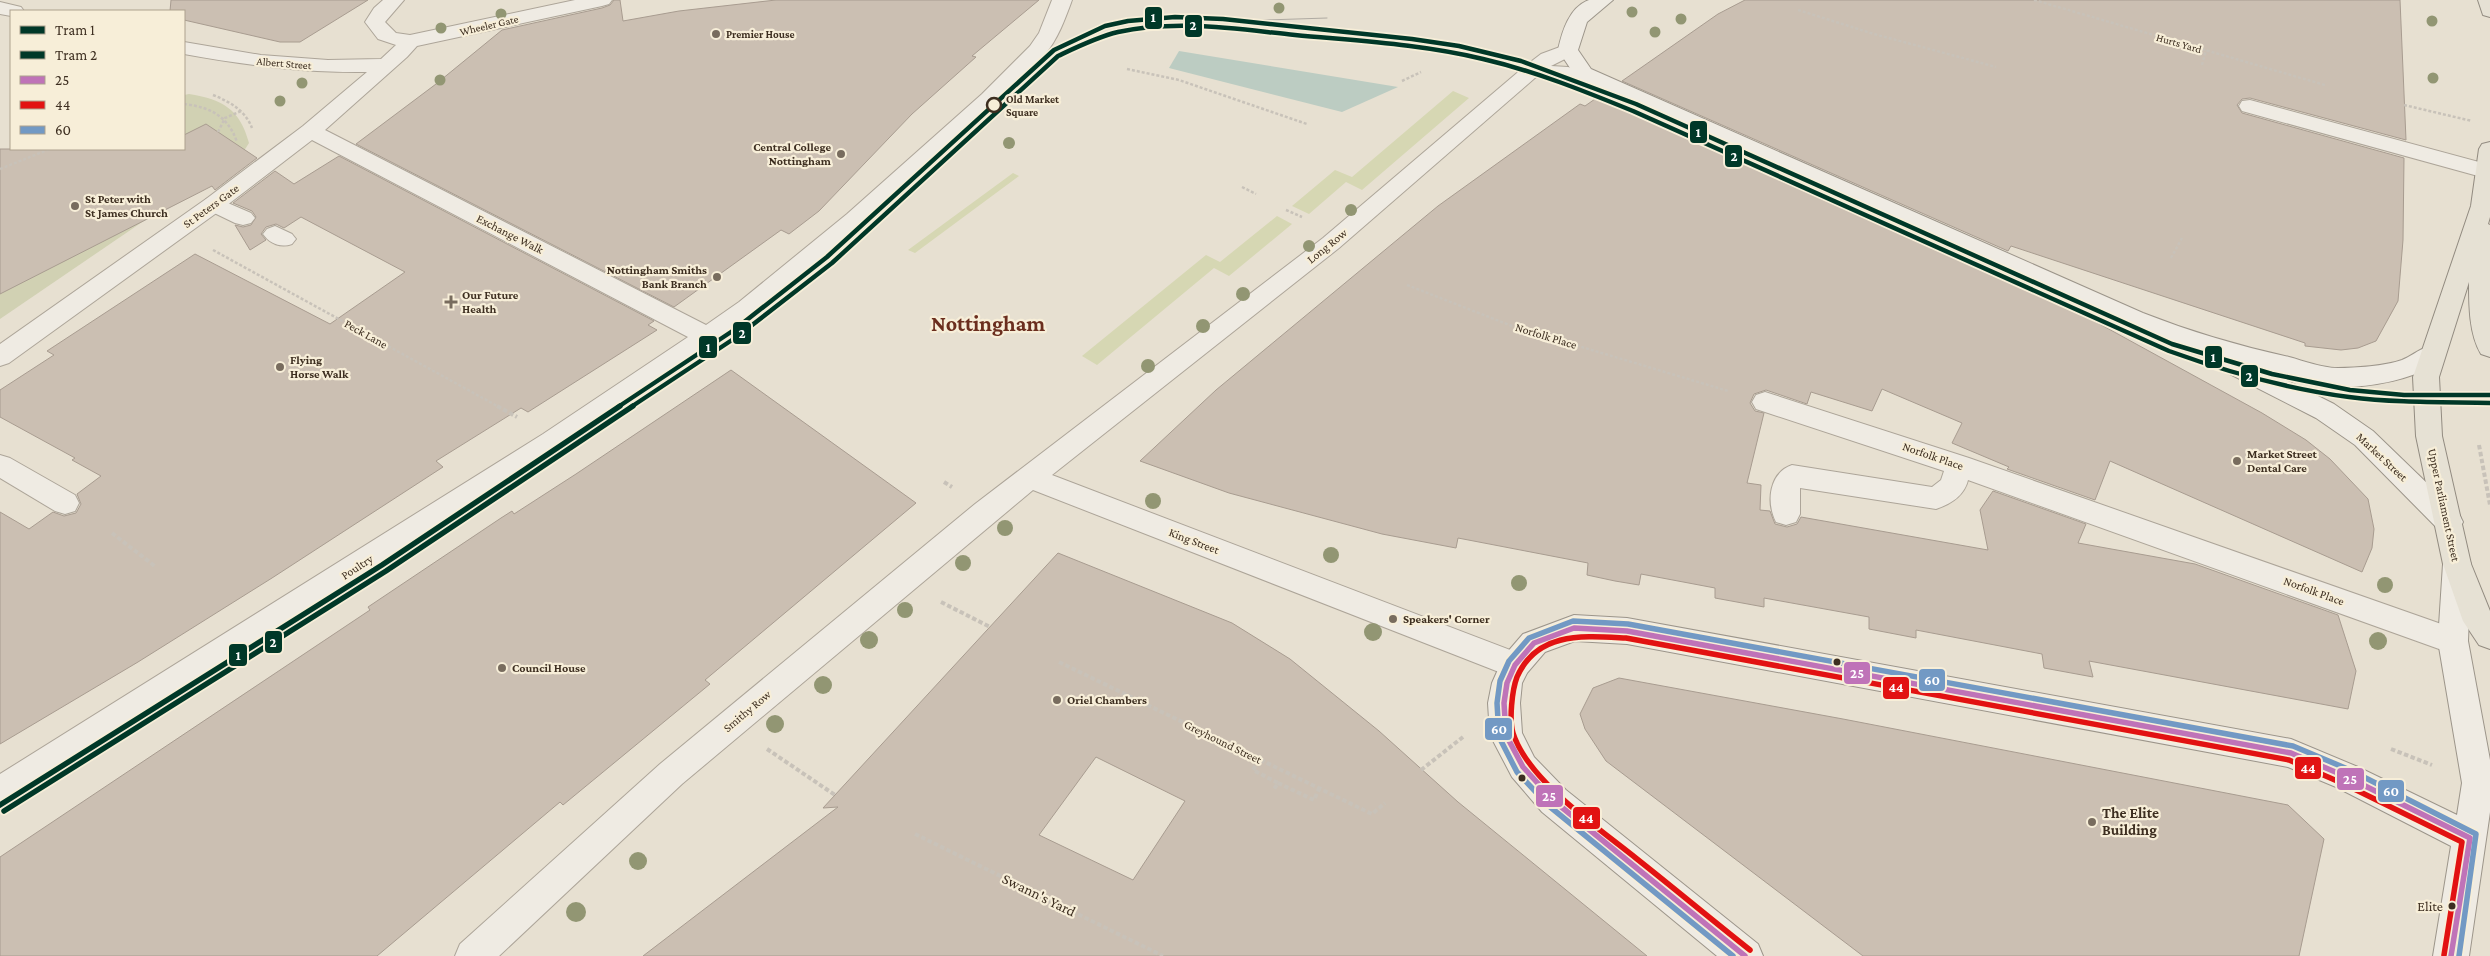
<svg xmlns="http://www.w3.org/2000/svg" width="2490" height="956" font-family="'Crimson Pro',serif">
  <rect width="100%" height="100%" fill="#e7e0d1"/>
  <path fill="#d6d7b3" d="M1453,91l16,7 -107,92 -16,-8 -37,32 -17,-8 43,-36 17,7z
    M1013,173l6,3 -104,77 -7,-3z
    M1277,216l15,8 -63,52 -15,-8 -117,97 -15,-9 124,-101 14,7z"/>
  <path fill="#d1d1b3" d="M189,94c33,5 51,15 60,49l-7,11 -242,165v-166l15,-4h169v-54z"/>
  <path fill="#bcccc2" d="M1179,51l219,36 -56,25 -173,-44z"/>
  <path fill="#cbbfb2" stroke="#a89c90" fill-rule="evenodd" d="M171,0h197l-68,42h-20l-96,-22v-9h-14z
    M614,0h6l3,21 56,-10 97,-11h263l-67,56 4,1 -64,57 -93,97 -30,23 -8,-4 -107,77 -318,-163 80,-60 66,-54 100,-22 8,-3z
    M1745,0h655l6,140 -156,-42 -8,1 -5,6 5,8 162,45 -1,82 -5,61 -22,40 -18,7 -17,2 -36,-4v-3l-294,-97 -3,5 -386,-170 96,-67z
    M1605,92l407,184 250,137 44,27 24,19 38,40 6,30 -2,19 -10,24 -252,-111 -15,39 -88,-31 2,-2 -57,-24 10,-20 -80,-34 -10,22 -61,-19 -4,12 -41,-14 -12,4 -4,9 5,8 9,2 -17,70 14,2 -1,25 10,1 5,13 12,3 10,-3 4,-7 187,33 -8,-40 13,-19 93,33 -8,19 117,21 143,51 18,56 -8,38 -259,-48 4,16 -49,-9 -2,-14 -126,-24v8l-47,-9v-12l-105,-19v9l-49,-9v-10l-74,-14 -2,11 -24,-4 -28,-6 1,-12 -130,-25 -2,10 -74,-14 -153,-41 -89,-32 76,-71 222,-184 142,-102 5,2z
    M206,124l51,34 -42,32 -3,-4 -212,108v-145h184v-14z
    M339,156l315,165 -6,4 9,5 -129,82 -7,-4 -85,53 7,6 -171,111 -134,84 -138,82v-232l29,17 24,-17 11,4 12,-3 5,-9 -4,-10 24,-18 -29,-16 3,-2 -75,-41v-27l54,-35 -7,-4 148,-97 135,70 75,-52 -104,-55 -17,11 -8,-4 -10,3 -5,7 5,6 -16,10 -15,-25 8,2 8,-2 5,-8 -4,-6 -19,-8 42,-32 19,13z
    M731,370l185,133 -211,177 5,4 -147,121 -3,-3 -183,154h-377v-99l370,-247 -2,-3 133,-89 11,-7 2,3 62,-40z
    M1058,553l174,70 58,36 89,72 79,71 189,154h-1004l195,-149 -15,1zM1096,757l89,44 -52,79 -94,-45z
    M1619,678l224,41 445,86 36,34 -25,117h-436l-257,-195 -21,-32 -5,-15 13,-26z"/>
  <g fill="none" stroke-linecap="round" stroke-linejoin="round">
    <g stroke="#ada599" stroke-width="2">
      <path id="lane" d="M2250,100l240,65v12l-12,-1 -236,-65 -3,-5 3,-5z
        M214,197l37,16 4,5 -4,5 -8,2 -8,-2 -29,-14 -3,-5 3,-5z
        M275,226l17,8 4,5 -4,5c-11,4 -22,0 -29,-10l4,-5z
        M1765,392l204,66 495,174 4,9 -4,9 -11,4 -485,-174c-4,16 -17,24 -32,29l-136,-21v26l-4,8 -10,3 -10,-3c-10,-20 -7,-49 16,-57l140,22 9,-7 3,-9 -188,-62 -4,-7 4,-7z"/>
    </g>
    <g stroke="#ada599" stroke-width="2">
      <path id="street" d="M383,0h21l-19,22 11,11 14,2 165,-35h37l-3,4 -7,2 -185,40 -10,11 -82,73 381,195 33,-23 108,-88 135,-120 48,-48 9,-13 13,-33h20c-7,19 -14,39 -27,54 -31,38 -74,72 -110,105 -69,63 -138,127 -215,180l-2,4 -6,2c-230,158 -466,307 -700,458l-12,4v-33l543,-340 145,-97 -376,-197 -90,69 -213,154 -9,3v-22l206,-145 97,-73 64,-54c-63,1 -122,-7 -183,-18v-12l77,13 67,5 53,-1 15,-14 -18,-6 -13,-17 9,-14z
        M0,2l21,5 3,4h-13v5l-11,-2z
        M1568,44l7,2 3,4 -3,4 -24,12 17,1 36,9 3,4 -3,4 -7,2 -29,-7 -32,-2 -197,171 -287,227 474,181 4,9 -4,9 -11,4 -11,-4 -471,-184 -351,294 -183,172h-44l5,-12 200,-180 315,-260 348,-266 201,-171 17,-13z
        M0,455l10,3 65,37 4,8 -4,8 -10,3 -10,-3 -55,-33z"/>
    </g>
    <g stroke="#9c958a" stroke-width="2">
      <path id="secondary" d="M1613,0l-26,22 -9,28 13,19 552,244c48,19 96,33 146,44 15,4 33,11 49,11 17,0 47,-2 64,-8 15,-6 21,-17 38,-12l4,6c-15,25 -84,36 -111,32 -22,-4 -45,-11 -67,-16l68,34 39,27 86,83 4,8 -4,8 -10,3 -10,-3 -84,-85 -39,-27 -90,-46 -4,-6 3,-5 -61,-20 -39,-16 -549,-248 -18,-27c4,-18 11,-43 31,-50 6,0 17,0 24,0z
        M2457,552l10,4 4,8 -3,77 22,119v52l-21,144h-36l18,-110 -115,-59 -48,-20 -661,-123 -52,-3 -30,11 -18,21 -5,10 -2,20 2,30 12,24 32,33 192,154 5,12h-46l-175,-144 -30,-35 -22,-42 -2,-32 4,-20 12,-27 19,-22 51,-19 53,3 664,121 67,28 99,48 5,-32 -24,-142 5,-77 4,-8z"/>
    </g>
    <g stroke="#928b80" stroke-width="2">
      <path id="primary" d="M2478,0h12v17l-7,-2z
        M2490,142v75l-2,7 2,1v132l-9,-3c-12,-20 -12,-49 -12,-72l-30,95 3,59 29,128 19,47v38l-11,-4 -16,-24 -20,-57 -27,-128 -3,-59 58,-171 8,-57 3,-5z"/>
    </g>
    <path stroke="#c8c2b9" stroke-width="2.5" stroke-dasharray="3 2" stroke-linecap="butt" d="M2034,0l291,85
      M1798,10l76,24 122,33
      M2202,65l4,-15
      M1127,69l52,11 128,44
      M1402,81l19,-9
      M213,95c17,7 32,15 39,33
      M184,104c26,3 44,12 53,38
      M2404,105l68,16
      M218,132l7,-14 16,-7
      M0,169l50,-20
      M1242,187l14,7
      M1286,210l16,7
      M213,250l286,157
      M2171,258l11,-20
      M1407,285l105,41 216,65"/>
    <path stroke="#c8c2b9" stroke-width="4" stroke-dasharray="4.5 2.5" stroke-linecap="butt" d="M497,406l20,11
      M2479,445l11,60
      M944,482l8,5
      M112,533l44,34
      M941,602l49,25
      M1059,662l313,152 13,-11
      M767,749l68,46
      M2391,749l41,16
      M1259,760l-6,10 25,13 -4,6
      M1421,770l42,-33
      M1278,783l36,17 5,-11
      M915,834l248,122"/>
    <use href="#lane" fill="#efebe3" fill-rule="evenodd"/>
    <use href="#street" fill="#efebe3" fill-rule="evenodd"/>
    <use href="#secondary" fill="#efebe3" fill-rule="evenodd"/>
    <use href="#primary" fill="#e6e1d4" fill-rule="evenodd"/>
    <path stroke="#afaaa2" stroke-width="1" d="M1235,21l92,-3"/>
    <g stroke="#f7eed8" stroke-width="9">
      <path id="bus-1" d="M1745,956l-191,-155 -31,-34 -17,-32 -2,-32 3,-20 8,-18 19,-22 40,-15 53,3 664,122 56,24 123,61 -19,118"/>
    </g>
    <g stroke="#f7eed8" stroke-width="9">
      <path id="bus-2" d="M1750,950c-38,-30 -75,-61 -113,-91 -37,-30 -109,-78 -124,-126 -4,-13 -1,-43 4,-56 20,-46 67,-41 109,-39l663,122 55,24 118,58 -18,113"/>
    </g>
    <g stroke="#f7eed8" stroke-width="9">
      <path id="bus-3" d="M1733,956l-184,-150 -32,-34 -18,-35 -2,-34 3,-22 9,-20 20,-23 44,-17 55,3 665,122 57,24 126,64 -17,122"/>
    </g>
    <use href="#bus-1" stroke="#bf73b8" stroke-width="5.5"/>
    <use href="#bus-2" stroke="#e21212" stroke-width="5.5"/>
    <use href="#bus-3" stroke="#7299c4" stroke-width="5.5"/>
    <g stroke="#f7eed8" stroke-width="8">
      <path id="tram-1-far1" d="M618,407l116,-77 93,-73 227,-207 51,-24 23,-5 47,-4 48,2 189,20 47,7 62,15 115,43 536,240 100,30 78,16 54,5h86"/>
    </g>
    <g stroke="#f7eed8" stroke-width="9">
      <path id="tram-1" d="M0,805l382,-240 238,-159"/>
    </g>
    <g stroke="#f7eed8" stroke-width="8">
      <path id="tram-2-far1" d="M631,407l107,-71 94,-73 226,-207c19,-9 39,-19 60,-24 59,-13 118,-3 177,3 63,6 126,9 188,24 52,12 101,32 150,52l536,240c58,21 119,38 180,46 47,6 94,5 141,6"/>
    </g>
    <g stroke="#f7eed8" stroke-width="9">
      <path id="tram-2" d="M4,811l382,-240 247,-165"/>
    </g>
    <use href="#tram-1-far1" stroke="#003828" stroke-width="4.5"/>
    <use href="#tram-1" stroke="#003828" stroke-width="5.5"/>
    <use href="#tram-2-far1" stroke="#003828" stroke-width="4.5"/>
    <use href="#tram-2" stroke="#003828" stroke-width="5.5"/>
  </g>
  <g fill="#929673">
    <circle cx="1279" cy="8" r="5.5"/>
    <circle cx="1632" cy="12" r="5.5"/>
    <circle cx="501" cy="14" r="5.5"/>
    <circle cx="1681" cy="19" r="5.5"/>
    <circle cx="2432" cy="21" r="5.5"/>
    <circle cx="441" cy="28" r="5.5"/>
    <circle cx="1655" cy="32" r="5.5"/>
    <circle cx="2433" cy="78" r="5.5"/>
    <circle cx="440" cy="80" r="5.5"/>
    <circle cx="302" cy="83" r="5.5"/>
    <circle cx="280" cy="101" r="5.5"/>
    <circle cx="1009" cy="143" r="6"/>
    <circle cx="1351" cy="210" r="6"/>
    <circle cx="1309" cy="246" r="6"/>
    <circle cx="1243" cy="294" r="7"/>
    <circle cx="1203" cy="326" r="7"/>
    <circle cx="1148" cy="366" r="7"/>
    <circle cx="1153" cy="501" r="8"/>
    <circle cx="1005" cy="528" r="8"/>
    <circle cx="1331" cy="555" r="8"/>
    <circle cx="963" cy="563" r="8"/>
    <circle cx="1519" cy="583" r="8"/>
    <circle cx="2385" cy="585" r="8"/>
    <circle cx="905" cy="610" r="8"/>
    <circle cx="1373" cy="632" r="9"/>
    <circle cx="869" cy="640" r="9"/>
    <circle cx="2378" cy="641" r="9"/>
    <circle cx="823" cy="685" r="9"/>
    <circle cx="775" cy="724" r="9"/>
    <circle cx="638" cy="861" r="9"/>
    <circle cx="576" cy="912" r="10"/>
  </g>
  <g fill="#786c5e" stroke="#f7eed8" stroke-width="2">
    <circle cx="716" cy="34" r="5"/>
    <circle cx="841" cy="154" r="5"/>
    <circle cx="75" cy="206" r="5"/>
    <circle cx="717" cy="277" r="5"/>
    <path d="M448.5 294.5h5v5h5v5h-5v5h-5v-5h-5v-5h5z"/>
    <circle cx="280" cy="367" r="5"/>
    <circle cx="2237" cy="461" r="5"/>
    <circle cx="1393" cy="619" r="5"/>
    <circle cx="502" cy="668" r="5"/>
    <circle cx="1057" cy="700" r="5"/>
    <circle cx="2092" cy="822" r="5"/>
  </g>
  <circle fill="#f7eed8" stroke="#3d2e20" stroke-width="2.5" cx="994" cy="105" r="7"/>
  <g fill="#3d2e20" stroke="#f7eed8" stroke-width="2">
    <circle cx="1837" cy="662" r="4.5"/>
    <circle cx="1522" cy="778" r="4.5"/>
    <circle cx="2452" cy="906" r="4.5"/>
  </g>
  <g text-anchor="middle" stroke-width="4.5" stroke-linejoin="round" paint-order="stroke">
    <g font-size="11" fill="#3d2e20" stroke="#f7eed8">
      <text transform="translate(489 25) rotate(-13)" y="4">Wheeler Gate</text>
      <text transform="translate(2179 43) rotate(16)" y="4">Hurts Yard</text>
      <text transform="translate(284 63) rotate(5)" y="4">Albert Street</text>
    </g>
    <g font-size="11" font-weight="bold" fill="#3d2e20" stroke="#f7eed8" text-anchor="start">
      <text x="726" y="38">Premier House</text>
    </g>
    <g font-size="11" font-weight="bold" fill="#3d2e20" stroke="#f7eed8" text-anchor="start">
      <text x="1006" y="103">Old Market<tspan x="1006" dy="13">Square</tspan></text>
    </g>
    <g font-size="12" font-weight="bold" fill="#3d2e20" stroke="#f7eed8" text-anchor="start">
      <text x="831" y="151" text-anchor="end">Central College<tspan x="831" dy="14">Nottingham</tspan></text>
      <text x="85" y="203">St Peter with<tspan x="85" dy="14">St James Church</tspan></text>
      <text x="707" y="274" text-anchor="end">Nottingham Smiths<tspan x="707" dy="14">Bank Branch</tspan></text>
      <text x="462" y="299">Our Future<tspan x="462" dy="14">Health</tspan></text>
      <text x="290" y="364">Flying<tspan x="290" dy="14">Horse Walk</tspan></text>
      <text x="2247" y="458">Market Street<tspan x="2247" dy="14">Dental Care</tspan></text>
      <text x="1403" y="623">Speakers' Corner</text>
      <text x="512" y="672">Council House</text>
      <text x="1067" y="704">Oriel Chambers</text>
    </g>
    <g font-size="12" fill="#3d2e20" stroke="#f7eed8">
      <text transform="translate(211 206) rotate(-36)" y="4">St Peters Gate</text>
      <text transform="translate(510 234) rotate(27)" y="4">Exchange Walk</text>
      <text transform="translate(1327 246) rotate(-39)" y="4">Long Row</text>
      <text transform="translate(366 334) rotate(29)" y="4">Peck Lane</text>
      <text transform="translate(1546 336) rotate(17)" y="4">Norfolk Place</text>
      <text transform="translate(1933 456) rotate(19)" y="4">Norfolk Place</text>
      <text transform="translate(2382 457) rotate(43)" y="4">Market Street</text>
      <text transform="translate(2444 505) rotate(78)" y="4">Upper Parliament Street</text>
      <text transform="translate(1194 541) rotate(21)" y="4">King Street</text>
      <text transform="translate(357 567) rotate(-33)" y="4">Poultry</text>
      <text transform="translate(2314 591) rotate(20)" y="4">Norfolk Place</text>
      <text transform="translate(747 711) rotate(-40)" y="4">Smithy Row</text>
      <text transform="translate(1223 742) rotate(26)" y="4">Greyhound Street</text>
    </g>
    <g font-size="14" fill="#3d2e20" stroke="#f7eed8" text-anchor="end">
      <text x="2443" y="911">Elite</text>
    </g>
    <g font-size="15" font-weight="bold" fill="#3d2e20" stroke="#f7eed8" text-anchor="start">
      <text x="2102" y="818">The Elite<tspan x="2102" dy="17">Building</tspan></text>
    </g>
    <g font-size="15" fill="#3d2e20" stroke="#f7eed8">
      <text transform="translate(1039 895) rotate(26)" y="5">Swann's Yard</text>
    </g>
    <g font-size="22" font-weight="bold" fill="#6b2e1e" stroke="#f7eed8">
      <text x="988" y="331">Nottingham</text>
    </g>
  </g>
  <g stroke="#f7eed8" stroke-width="2">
    <rect x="1144" y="6" width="19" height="24" rx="5" fill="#003828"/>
    <rect x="1184" y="14" width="19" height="24" rx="5" fill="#003828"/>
    <rect x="1689" y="120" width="19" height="24" rx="5" fill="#003828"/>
    <rect x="1724" y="144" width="19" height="24" rx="5" fill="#003828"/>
    <rect x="732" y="321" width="20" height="24" rx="5" fill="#003828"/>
    <rect x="698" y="335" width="20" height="24" rx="5" fill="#003828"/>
    <rect x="2204" y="345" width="19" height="24" rx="5" fill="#003828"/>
    <rect x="2240" y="364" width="19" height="24" rx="5" fill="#003828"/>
    <rect x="264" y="630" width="19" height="24" rx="5" fill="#003828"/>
    <rect x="228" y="643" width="20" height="24" rx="5" fill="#003828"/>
    <rect x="1843" y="661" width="28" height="24" rx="5" fill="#bf73b8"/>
    <rect x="1918" y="668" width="28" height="24" rx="5" fill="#7299c4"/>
    <rect x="1882" y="676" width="28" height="24" rx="5" fill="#e21212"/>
    <rect x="1484" y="717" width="29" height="24" rx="5" fill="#7299c4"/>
    <rect x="2294" y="756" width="28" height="24" rx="5" fill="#e21212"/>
    <rect x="2336" y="767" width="29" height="24" rx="5" fill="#bf73b8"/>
    <rect x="2377" y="779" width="28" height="24" rx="5" fill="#7299c4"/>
    <rect x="1535" y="784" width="29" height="24" rx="5" fill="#bf73b8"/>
    <rect x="1572" y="806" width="29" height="24" rx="5" fill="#e21212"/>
  </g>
  <g font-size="14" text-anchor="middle" font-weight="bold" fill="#fff">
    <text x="1153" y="22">1</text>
    <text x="1193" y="30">2</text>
    <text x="1698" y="137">1</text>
    <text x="1734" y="161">2</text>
    <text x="742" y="338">2</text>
    <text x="708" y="352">1</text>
    <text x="2213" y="362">1</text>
    <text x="2249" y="381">2</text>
    <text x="273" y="647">2</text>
    <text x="238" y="660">1</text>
    <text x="1857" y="678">25</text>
    <text x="1932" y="685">60</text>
    <text x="1896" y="692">44</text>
    <text x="1499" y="734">60</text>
    <text x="2308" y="773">44</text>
    <text x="2350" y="784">25</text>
    <text x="2391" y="796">60</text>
    <text x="1549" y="801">25</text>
    <text x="1586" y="823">44</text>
  </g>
  <rect x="10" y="10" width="175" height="140" fill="#f7eed8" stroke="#ada18e"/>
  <rect x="20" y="26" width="25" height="8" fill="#003828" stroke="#ada18e"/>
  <text x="55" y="35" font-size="15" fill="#3d2e20">Tram 1</text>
  <rect x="20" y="51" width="25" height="8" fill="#003828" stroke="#ada18e"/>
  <text x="55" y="60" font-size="15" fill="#3d2e20">Tram 2</text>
  <rect x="20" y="76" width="25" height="8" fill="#bf73b8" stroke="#ada18e"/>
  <text x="55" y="85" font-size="15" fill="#3d2e20">25</text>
  <rect x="20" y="101" width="25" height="8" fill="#e21212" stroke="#ada18e"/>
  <text x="55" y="110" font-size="15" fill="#3d2e20">44</text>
  <rect x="20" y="126" width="25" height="8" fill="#7299c4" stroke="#ada18e"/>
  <text x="55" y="135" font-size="15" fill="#3d2e20">60</text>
</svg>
